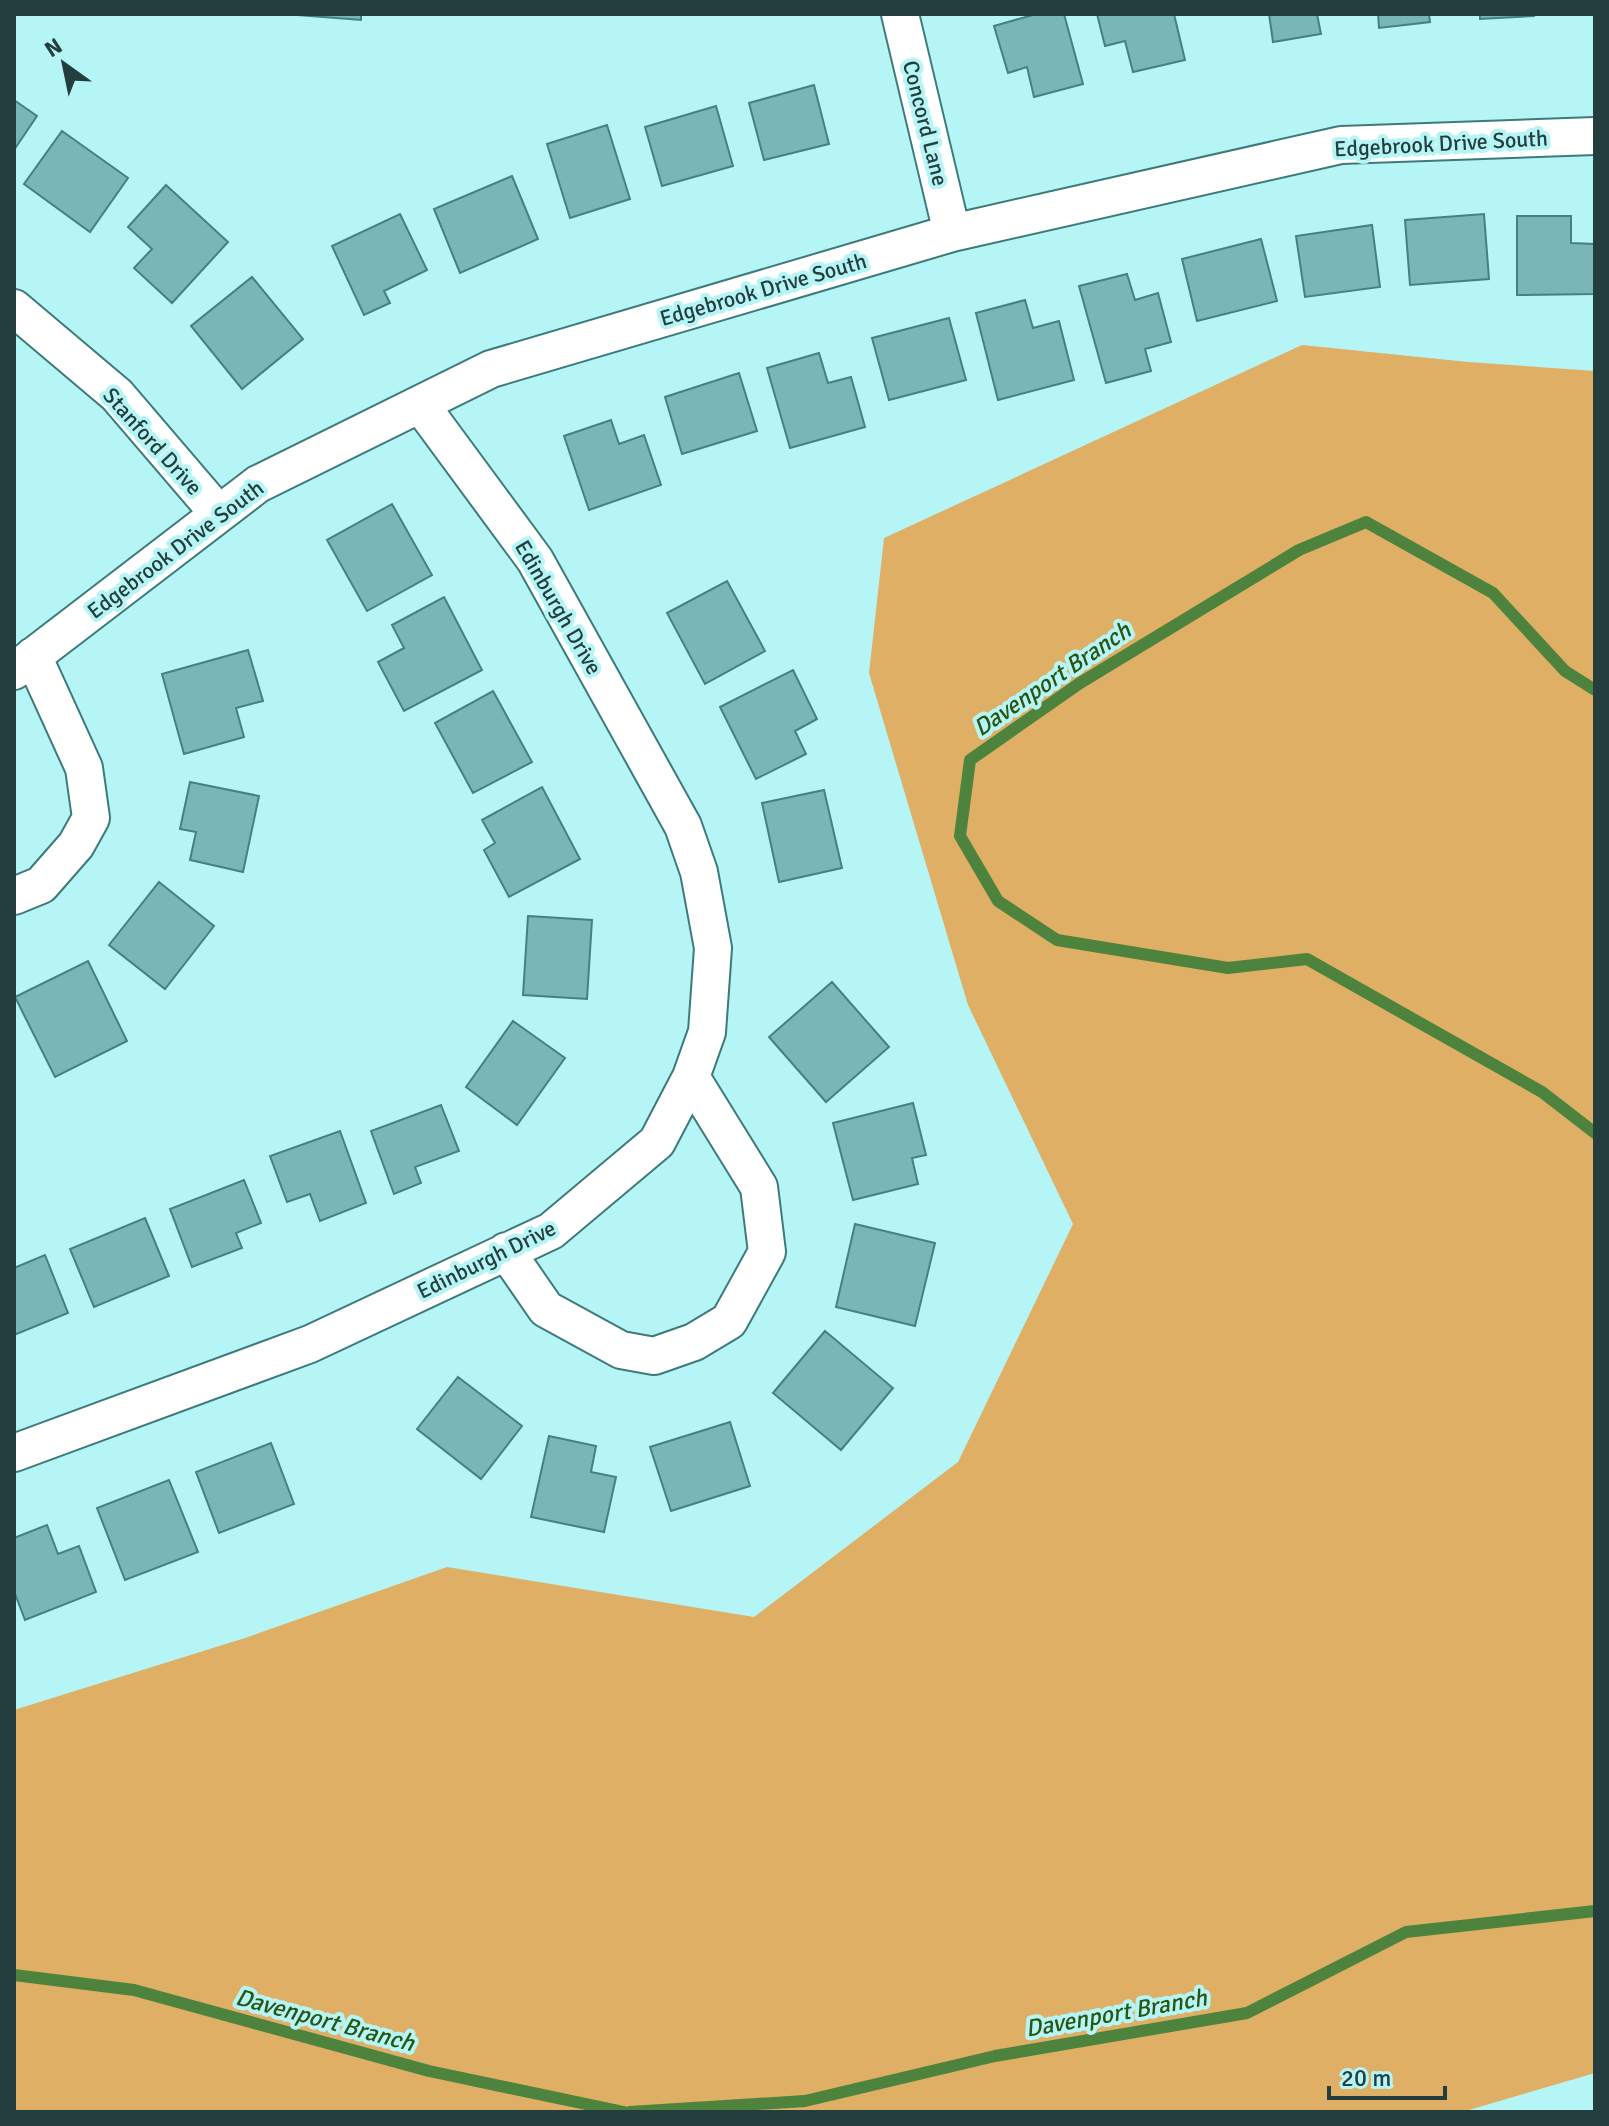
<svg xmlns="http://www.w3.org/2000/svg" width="1609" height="2126" font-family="Signika,sans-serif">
  <rect width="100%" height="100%" fill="#b6f5f6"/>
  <path fill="#dfaf66" d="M1302,345l166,17 127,9v1702l-133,39h-1448v-402l231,-72 202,-71 307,50 204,-155 115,-238 -105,-219 -99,-332 15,-135z"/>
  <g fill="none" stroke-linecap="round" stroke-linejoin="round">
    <path stroke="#4e833e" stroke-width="12" d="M1595,690l-30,-19 -72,-78 -127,-71 -67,28 -219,133 -110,77 -10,76 38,65 59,39 171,28 79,-9 235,133 53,41
      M14,1975l120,15 295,81 195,41
      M630,2112l175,-11 190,-45 252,-43 159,-81 189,-21"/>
  </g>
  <path fill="#79b6b7" stroke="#458182" stroke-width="2" d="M284,14h77v6z
    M1036,14h28l19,70 -49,13 -7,-30 -19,6 -14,-47z
    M1097,14h77l11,46 -52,12 -8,-31 -20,5z
    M1269,14h48l4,20 -48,8z
    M1378,14h51l1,8 -51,6z
    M1480,14h54v2l-54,3z
    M814,85l15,59 -65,16 -15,-57z
    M14,100l23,16 -23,34z
    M716,106l17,60 -71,20 -17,-59z
    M607,125l23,74 -60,19 -23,-74z
    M62,131l66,47 -38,54 -66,-48z
    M512,176l26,63 -78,34 -26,-64z
    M166,185l62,57 -56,61 -38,-35 18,-19 -24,-22z
    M400,214l27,56 -43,21 6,12 -26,12 -32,-69z
    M1484,214l5,65 -79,6 -5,-65z
    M1517,216h54v27l24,1v50l-78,1z
    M1372,225l8,62 -75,10 -9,-61z
    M1261,239l16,62 -80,20 -15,-62z
    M1127,274l8,26 23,-7 13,49 -26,7 6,22 -45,12 -27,-97z
    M252,277l51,62 -61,50 -51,-63z
    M1025,300l8,28 26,-7 15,59 -76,20 -22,-87z
    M949,318l17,62 -77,20 -17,-62z
    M819,353l9,30 23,-6 14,50 -75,21 -23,-80z
    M739,373l18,58 -75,23 -17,-57z
    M611,420l8,24 25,-9 17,50 -72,25 -25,-74z
    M392,504l40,71 -65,36 -40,-71z
    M727,581l38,70 -60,33 -38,-71z
    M444,597l38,73 -78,41 -26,-49 26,-14 -12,-23z
    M248,650l15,51 -27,7 8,29 -60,17 -22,-80z
    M793,670l24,49 -22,12 11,23 -50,25 -36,-72z
    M493,691l39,71 -59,31 -38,-70z
    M190,782l69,14 -16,76 -53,-12 6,-28 -16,-3z
    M542,787l38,72 -71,38 -25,-47 11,-7 -13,-23z
    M824,790l18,78 -63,14 -17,-79z
    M159,882l55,44 -49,63 -56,-44z
    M528,916l64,4 -5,79 -64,-4z
    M88,961l39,80 -72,36 -40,-80z
    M832,982l57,65 -63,55 -57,-65z
    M513,1021l52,37 -48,67 -51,-38z
    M913,1103l13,52 -14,3 6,26 -65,16 -20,-77z
    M441,1105l18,46 -44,16 6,16 -27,11 -23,-63z
    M340,1131l26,72 -46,18 -10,-27 -23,8 -17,-46z
    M244,1180l17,43 -25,10 6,15 -50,19 -22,-58z
    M145,1218l24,58 -75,31 -24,-58z
    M855,1224l80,19 -20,83 -79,-19z
    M45,1255l23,58 -54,22v-67z
    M825,1331l68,57 -52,62 -68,-57z
    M458,1377l64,49 -41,53 -64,-50z
    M730,1422l20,64 -79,25 -21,-64z
    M549,1436l47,10 -5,26 25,5 -12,55 -73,-15z
    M271,1443l23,61 -75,29 -23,-61z
    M169,1480l29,72 -73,28 -28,-72z
    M47,1525l11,29 21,-8 17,46 -71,28 -11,-29v-53z"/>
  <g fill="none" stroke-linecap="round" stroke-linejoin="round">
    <g stroke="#3d7a7b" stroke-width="40">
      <path id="minor" d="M900,14l52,219
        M14,308l103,87 101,118
        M14,671l244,-187 233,-115 461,-136 389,-88 254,-9
        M14,896l27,-11 35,-40 15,-27 -7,-50 -51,-112
        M506,1251l40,58 75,41 33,6 40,-14 35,-21 38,-69 -8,-65 -68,-110
        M14,1453l296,-109 241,-113 106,-89 34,-65 16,-45 6,-84 -14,-76 -16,-46 -148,-266 -115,-156"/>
    </g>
    <use href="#minor" stroke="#fff" stroke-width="36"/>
  </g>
  <g text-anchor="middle" stroke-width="8" stroke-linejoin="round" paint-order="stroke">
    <g font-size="22" fill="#243e3e" stroke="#b6f5f6">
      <text transform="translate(926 123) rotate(76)" y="8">Concord Lane</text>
      <text transform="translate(1441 143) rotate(-3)" y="8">Edgebrook Drive South</text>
      <text transform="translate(763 289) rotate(-16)" y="8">Edgebrook Drive South</text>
      <text transform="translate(153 441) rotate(48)" y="8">Stanford Drive</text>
      <text transform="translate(175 549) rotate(-37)" y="8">Edgebrook Drive South</text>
      <text transform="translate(559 607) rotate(60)" y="8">Edinburgh Drive</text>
      <text transform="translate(486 1259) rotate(-26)" y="8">Edinburgh Drive</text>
    </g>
    <g font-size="24" font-style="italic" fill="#2a5411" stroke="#b6f5f6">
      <text transform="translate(1052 679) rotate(-34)" y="8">Davenport Branch</text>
      <text transform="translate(1116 2013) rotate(-10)" y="8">Davenport Branch</text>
      <text transform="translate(325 2020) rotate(15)" y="8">Davenport Branch</text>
    </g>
  </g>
  <rect width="1609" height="2126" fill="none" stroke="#243e3e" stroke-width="32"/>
  <g transform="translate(64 64) rotate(327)" stroke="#b6f5f6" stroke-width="6" paint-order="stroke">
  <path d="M0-6L14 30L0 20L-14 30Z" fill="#243e3e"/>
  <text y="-12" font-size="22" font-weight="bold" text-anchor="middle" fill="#243e3e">N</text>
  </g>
  <path d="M1329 2086v12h116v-12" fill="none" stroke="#243e3e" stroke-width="4"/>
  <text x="1341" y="2086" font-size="24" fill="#243e3e" stroke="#b6f5f6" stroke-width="6" paint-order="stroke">20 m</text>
</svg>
